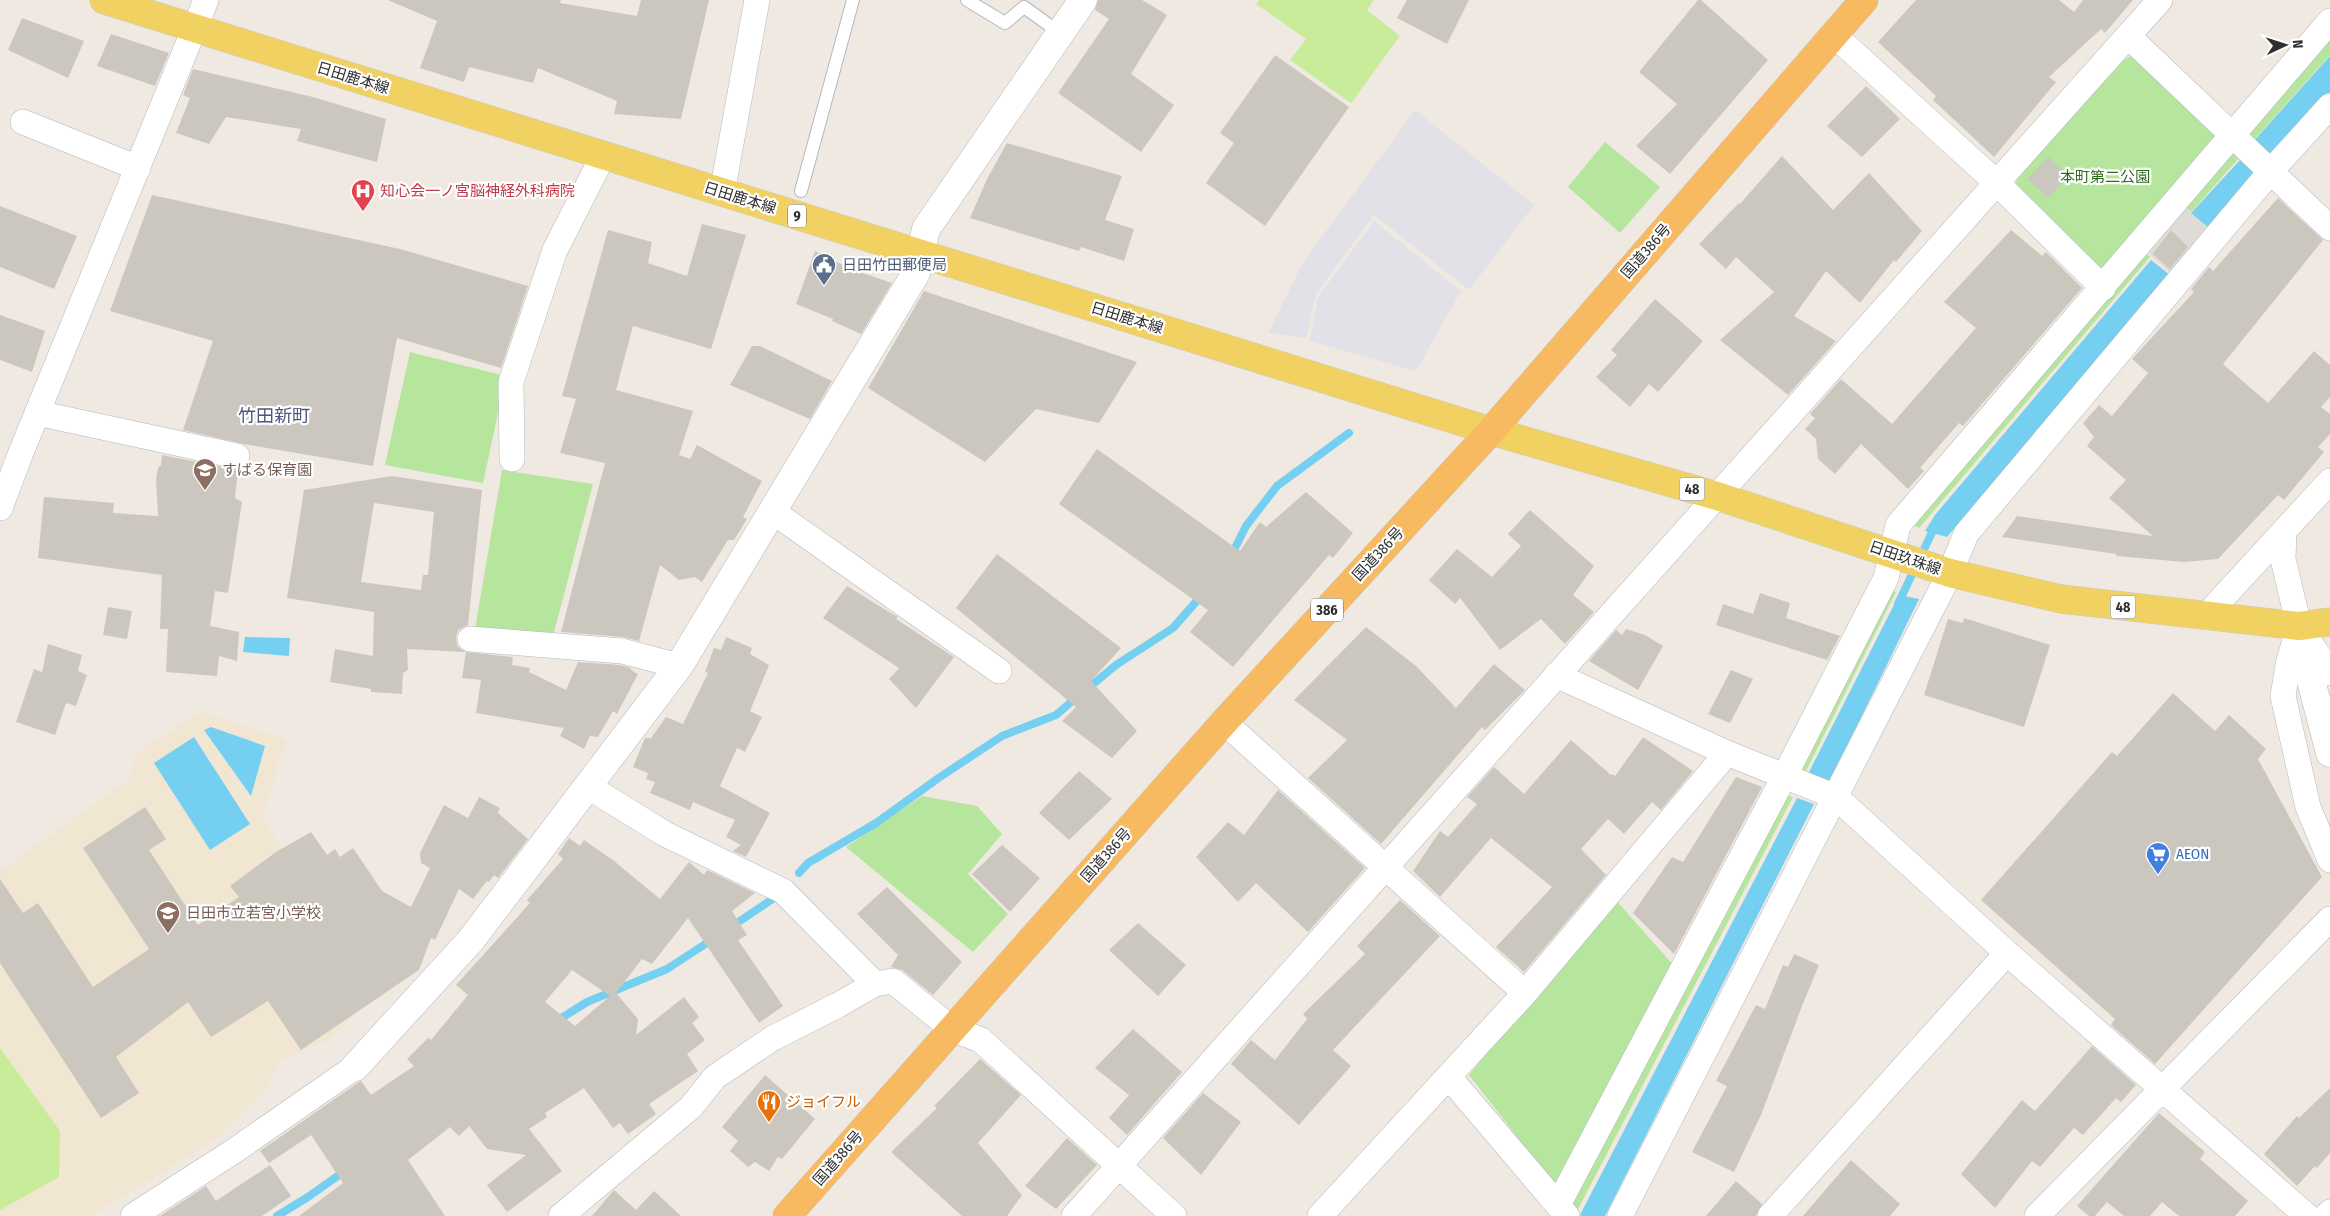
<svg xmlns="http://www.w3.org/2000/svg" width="2330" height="1216" font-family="'Fira Sans Condensed','Noto Sans JP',sans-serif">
  <rect width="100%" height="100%" fill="#efe9e1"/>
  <path fill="#e3e1e8" d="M1415,110l119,95 -65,85 -95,-75 -58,79 -10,44 -38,-5 34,-69z
    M1374,221l87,70 -45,80 -106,-30 8,-44z"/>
  <path fill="#f0e6d1" d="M201,711l85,29 -24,76 113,180 -47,44 -46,19 -20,35 -45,44 -126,78h-91v-345l132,-94 5,-24z"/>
  <path fill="#b6e59e" d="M2330,38v17l-78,87 -9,-9z
    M2131,56h4l82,74 1,11 -107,126h-14l-83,-79 4,-11 106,-117z
    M1605,142l55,45 -40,46 -52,-46z
    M2230,148l10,9 -49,55 -9,-8z
    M2143,249l7,8 -231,271 -9,-5z
    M410,352l96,24 -23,107 -98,-18z
    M502,470l91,14 -41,156 -77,-11z
    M1884,588l12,4 -92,183 -10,-4z
    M1784,795l9,2 -216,414 -6,-8z
    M922,796l55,10 25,28 -34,40 40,40 -35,38 -127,-105z
    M1614,898l61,69 -117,222 -89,-114z"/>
  <path fill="#c9ec9a" d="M1259,0h115l-7,10 33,26 -49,67 -61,-43 16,-21 -50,-35z
    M0,1048l60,83 -1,46 -59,33z"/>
  <path fill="#dfdcd8" d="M2181,204l31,28 -36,46 -33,-30z"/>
  <path fill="#75cff0" d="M2330,56v40l-58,66 -20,-19z
    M2241,159l18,17 -48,54 -20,-17z
    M2151,260l19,15 -223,262 -22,-6 10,-16z
    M1899,595l20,4 -90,184 -22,-7z
    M245,637l45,1 -1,18 -46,-4z
    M211,727l54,19 -14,50 -47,-66z
    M194,737l56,87 -40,26 -56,-87z
    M1797,798l17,6 -209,412h-24l-1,-1z"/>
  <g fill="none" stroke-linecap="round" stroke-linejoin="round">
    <path stroke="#75cff0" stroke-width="8" d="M1231,556l15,-30 31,-40 72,-53
      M1898,604l38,-80
      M1086,690l30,-25 57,-37 29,-33
      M799,873l9,-10 68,-40 64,-46 62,-41 54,-21 21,-18
      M731,927l43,-29
      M555,1022l32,-20 80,-33 46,-30
      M277,1216l31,-19 38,-27"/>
  </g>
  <path fill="#cbc7bf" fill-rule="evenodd" d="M388,0h173l-1,3 77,13 4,-16h68l-28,119 -67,-5 3,-13 -79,-33 -5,15 -64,-16 -5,15 -44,-14 17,-47z
    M1098,0h44l25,15 -36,59 43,31 -33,47 -83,-59 51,-74 -14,-9z
    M1407,0h62l-22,44 -50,-26z
    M1698,0h3l67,60 -98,114 -34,-28 41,-42 -38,-32z
    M1916,0h143l15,12 9,-12h50l-28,33 -4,-4 -52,48 7,5 -62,75 -61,-57 3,-4 -58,-54z
    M22,18l62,23 -16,37 -60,-28z
    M111,34l58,19 -14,33 -58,-20z
    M1275,55l74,52 -84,119 -59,-43 28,-40 -14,-10z
    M193,69l120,28 73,22 -9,43 -80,-21 4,-12 -75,-12 -17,27 -33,-11 14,-35 -7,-3z
    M1866,86l34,33 -38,38 -35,-31z
    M1007,143l115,33 -17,44 29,9 -10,32 -43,-14 -2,4 -109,-33 17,-39z
    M1782,156l51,54 36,-37 53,58 -26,31 -2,-2 -34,43 -34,-32 -32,45 42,25 -48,54 -68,-55 54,-48 -38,-35 -10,12 -27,-25 40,-41 1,1z
    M2048,157l21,19 -21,22 -21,-19z
    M152,195l248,54 128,37 -27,82 -104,-30 -24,128 -129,-22 -61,-14 30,-89 -103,-30z
    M2278,198l45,42 -100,124 45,39 46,-52 16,14v32l-9,10 9,7v20l-12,13 6,5 -40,48 -6,-5 -60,64 -34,3 -68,-6v-2l-114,-17 15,-21 136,20 -44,-38 17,-18 -39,-34 7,-9 -11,-14 16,-18 13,11 36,-43 -16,-14 62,-67 -3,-3 18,-22 4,4z
    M0,206l77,30 -23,53 -54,-22z
    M702,224l44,11 -35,114 -78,-23 -17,64 77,21 -14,44 11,4 7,-14 65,36 -19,36 4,2 -13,21h-6l-26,42 -7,-5 -16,3 -19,-15 -21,76 -16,-4 -62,-5 44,-169 -45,-10 16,-54 -14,-3 46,-166 44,12 -4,21 39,13z
    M2011,230l31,26 4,-4 36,36 -119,138 -4,-3 -39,45 4,3 -16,18 -47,-45 -26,30 -17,-15 -2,-20 -11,-10 10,-11 -5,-4 31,-35 51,45 84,-96 -32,-26z
    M2171,230l17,17 -18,22 -17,-15z
    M815,251l36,18 41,14 -31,51 -29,-13 1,-2 -37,-15z
    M924,291l213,71 -38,61 -63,-14 -51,53 -117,-74z
    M1655,299l48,42 -45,51 -9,-8 -19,23 -34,-30 21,-22 -6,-5z
    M0,315l45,16 -13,41 -32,-12z
    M752,346h8l72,35 -22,38 -80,-34z
    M1097,449l143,102 20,-29 6,5 40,-35 47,41 -20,25 -4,-3 -96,112 -43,-35 18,-22 -149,-106z
    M162,455l76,15 -3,28 7,4 -14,91 -13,-2 -5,35 29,6 -2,29 -18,-5 -2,20 -51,-4 2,-43h-8l2,-54 -124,-17 6,-61 70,6 -1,10 45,3 -2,-37 2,-11 3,-3z
    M392,476l90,14 -14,135 -10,5 -2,7 1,9 8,6 -58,-3 1,21 -5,3 -1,21 -31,-2v-3l-41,-7 5,-33 38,7 1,-44 -87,-14 17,-108zM374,503l60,9 -6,63h-5l-2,15 -60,-8z
    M1530,510l64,56 -21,29 21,17 -29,32 -24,-25 -41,31 -40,-52 -5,6 -26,-24 28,-31 35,28 29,-31 -13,-12z
    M997,554l124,94 -30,33 46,50 -25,27 -50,-37 14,-14 -120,-99z
    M847,586l47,29 4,2 -2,2 58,38 -38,51 -27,-29 10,-11 -76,-50z
    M1760,593l30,10 -4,15 54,18 -13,24 -111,-35 7,-21 30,10z
    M108,607l24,4 -5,28 -24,-4z
    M1964,618l86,27 -26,82 -100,-32 24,-76 15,4z
    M1366,627l50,39 40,42 38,-44 31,26 -40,40 -3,-3 -101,117 -73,-66 39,-38 -53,-40z
    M1626,629l19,6 18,11 -25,44 -49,-29 27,-31 6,5z
    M726,637l26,11 -2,6 19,11 -19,46 12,6 -17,35 -8,-4 -17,38 50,27 -24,44 -13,-6 8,-6 -15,-8 9,-17 -42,-18 -3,8 -40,-17 5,-11 -9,-3 2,-6 -15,-6 12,-29h6l15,-21 17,7 25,-51 -3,-1 9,-24 7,2z
    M48,644l34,11 -4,16 9,4 -11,31 -10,-3 -11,32 -39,-13 18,-53 8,3z
    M466,652l47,5 -1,8 18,3 -1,4 37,18 12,-28 42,3 11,3v2l7,4 -21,40 -4,-3 -15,26 -8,-1 -6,13 -24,-13 4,-8 -88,-15 5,-33 -19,-2z
    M1731,670l22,9 -23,44 -22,-9z
    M2173,693l42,38 14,-16 37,34 -8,10 64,118 -167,187 -44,-39 4,-6 -134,-119 131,-148 5,4z
    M1643,737l50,34 -32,39 -9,-8 -28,32 -16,-15 -27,30 25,26 -82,97 -28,-25 56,-60 -61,-49 -51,59 -27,-26 27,-40 8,6 29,-33 -10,-7 27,-30 30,27 47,-54 40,35 1,-1 3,2z
    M1079,771l33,28 -43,41 -30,-27z
    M1736,777l26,10 -88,167 -41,-41 39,-56 11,5z
    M1278,790l87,78 -57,64 -52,-49 -18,19 -42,-45 32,-35 16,13z
    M479,797l21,11 -2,5 30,26 -30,39 -4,-3 -5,7 -2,-1 -14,18 -14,-10 -24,51 -4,-2 -12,32 -118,80 -33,-49 -57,36 -23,-35 -72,55 23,36 -38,25 -101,-155v-84l23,34 15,-10 55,84 56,-38 -66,-101 62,-41 21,32 -17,11 49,75 41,-28 -9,-11 46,-34 35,-20 16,23 8,-6 5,8 13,-9 29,43 29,16 19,-39 -9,-5 -1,-10 24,-48 24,13z
    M569,838l11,8 4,-6 30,21 46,38 29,-37 15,13 3,-5 48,23 -23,18 15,24 -9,5 45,66 -24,17 -71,-105 -36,46 -10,-5 -26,34 22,26 -2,16 48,-38 15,20 -7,6 13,17 -18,14 11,17 -49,33 7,10 -28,20 -8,-11 -7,5 -29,-40 -39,25 2,4 -18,12 33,42 -55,41 -20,-27 39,-30 -39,-6 -18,-23 -10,10 -9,-9 -42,33 37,56h-146l44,-33 -32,-48 -42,28 -9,-12 99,-69 2,-1 10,14 43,-29 -7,-7 21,-21 3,2 37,-45 -12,-10 74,-82 -3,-3 36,-41 -5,-5zM572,970l38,26 -35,30 -30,-24z
    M1002,845l38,33 -30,34 -38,-38z
    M887,887l75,75 -29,33 -31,-25 -11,-3 7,-12 -41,-41z
    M1400,900l40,36 -107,114 18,16 -52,59 -68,-61 20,-24 24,20 32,-41 -4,-5 62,-60 -8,-8z
    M1138,923l48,42 -28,31 -49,-46z
    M1794,954l25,11 -17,41 -41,109 -27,57 -42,-20 35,-66 -11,-5 40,-76 9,4 18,-44 5,2z
    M1133,1029l49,43 -55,63 -18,-17 20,-23 -34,-27z
    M2092,1046l44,39 -15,17 -5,-4 -33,37 -9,-7 -34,39 -8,-6 -37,47 -34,-34 61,-74 13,11z
    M980,1059l41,36 -43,48 44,52 -15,21h-45l-71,-64 46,-44 -3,-2z
    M765,1075l50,44 -33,40 -4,-2 -9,14 -14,-9 -7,5 -18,-16 8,-10 -16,-14z
    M2330,1088v65l-13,15 -2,-2 -18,20 -33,-32 33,-38 2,2z
    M1203,1093l38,29 -40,53 -38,-37z
    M2159,1113l46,39 -5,7 48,42 -13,15h-56l-17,-14 -12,14h-26l-17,-14 -12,14h-6l-12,-10z
    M1067,1138l30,27 -41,44 -31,-23z
    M1851,1160l49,44 -10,12h-87z
    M270,1165l21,31 -29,20h-102l46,-30 10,15z
    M1736,1181l26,23 -6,12h-50z
    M614,1190l22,20 18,-19 27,25h-89z"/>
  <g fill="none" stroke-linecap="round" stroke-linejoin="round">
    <g stroke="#b4b7c1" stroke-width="14">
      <path id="service" d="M967,0l38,23 19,-16 36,26
        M801,191l52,-191"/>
    </g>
    <g stroke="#b4b7c1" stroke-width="26">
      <path id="minor" d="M1833,34l164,149 106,105
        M2128,36l202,192
        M23,122l115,46
        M722,193l35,-193
        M37,413l200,43
        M512,459l-1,-77 44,-132 48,-94
        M0,508l20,-53 186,-455
        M772,511l227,160
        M2284,531l-1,28 16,67 31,47
        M2205,617l125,-136
        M2299,626l-11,39 -5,31 25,111 22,53
        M470,639l152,12 57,15
        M1556,675l171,78 109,44 171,156 300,263
        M1224,722l301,271
        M875,984l18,-3 59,48 29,11 193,176
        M1449,1077l118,139
        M1558,1205l227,-430 101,-197 12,-53 432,-504
        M133,1216l101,-65 121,-84
        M561,1216l130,-109 24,-30 58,-39 65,-33 37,-21 -92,-93 -118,-57 -76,-47
        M1074,1216l1086,-1216
        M1320,1216l205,-223 202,-240
        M1620,1216l330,-643 16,-39 305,-363 59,-65
        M1770,1216l237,-263
        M2037,1216l293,-297
        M2326,1216l4,-4"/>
    </g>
    <g stroke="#b4b7c1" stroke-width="29">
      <path id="tertiary" d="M355,1067l116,-127 208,-274 237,-393 10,-44 157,-229"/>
    </g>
    <g stroke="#b4b7c1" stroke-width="29">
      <path id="secondary" d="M2299,626l8,39 23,88"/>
    </g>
    <g stroke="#c9c9c9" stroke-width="29">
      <path id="primary" d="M104,0l1387,431 226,65 233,77 111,26 238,27 31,-4"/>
    </g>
    <g stroke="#c9c9c9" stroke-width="29">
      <path id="trunk" d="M787,1216l437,-494 267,-291 373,-431"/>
    </g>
    <use href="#service" stroke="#fff" stroke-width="12"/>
    <use href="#minor" stroke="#fff" stroke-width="25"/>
    <use href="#tertiary" stroke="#fff" stroke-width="28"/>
    <use href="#secondary" stroke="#fff" stroke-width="28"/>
    <use href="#primary" stroke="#f2d163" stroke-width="28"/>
    <use href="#trunk" stroke="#f8ba60" stroke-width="28"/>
  </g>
  <defs>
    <g id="hospital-pin" transform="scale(1.25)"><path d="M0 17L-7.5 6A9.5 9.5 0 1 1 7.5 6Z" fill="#e0444e" stroke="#fff"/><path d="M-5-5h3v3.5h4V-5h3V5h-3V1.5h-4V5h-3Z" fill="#fff"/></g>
    <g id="civic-pin" transform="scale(1.25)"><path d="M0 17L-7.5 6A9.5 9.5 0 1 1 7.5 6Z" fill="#5c6f8a" stroke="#fff"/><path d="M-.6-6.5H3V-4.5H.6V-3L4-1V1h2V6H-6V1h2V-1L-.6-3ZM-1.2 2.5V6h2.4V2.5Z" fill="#fff"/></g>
    <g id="school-pin" transform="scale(1.25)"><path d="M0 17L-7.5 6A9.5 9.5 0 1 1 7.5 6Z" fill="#8d6e63" stroke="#fff"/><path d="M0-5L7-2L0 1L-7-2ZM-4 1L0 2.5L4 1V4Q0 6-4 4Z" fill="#fff"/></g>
    <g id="supermarket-pin" transform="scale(1.25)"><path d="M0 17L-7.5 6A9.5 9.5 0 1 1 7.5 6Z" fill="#3f7fe0" stroke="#fff"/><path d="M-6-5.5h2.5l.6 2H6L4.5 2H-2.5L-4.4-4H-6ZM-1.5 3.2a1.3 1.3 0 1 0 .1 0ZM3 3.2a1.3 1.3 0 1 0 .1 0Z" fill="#fff"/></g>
    <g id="restaurant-pin" transform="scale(1.25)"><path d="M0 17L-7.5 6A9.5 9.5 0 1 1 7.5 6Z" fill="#e8710a" stroke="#fff"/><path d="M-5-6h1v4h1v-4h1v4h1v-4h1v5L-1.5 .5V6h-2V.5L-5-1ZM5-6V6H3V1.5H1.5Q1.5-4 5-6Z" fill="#fff"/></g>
  </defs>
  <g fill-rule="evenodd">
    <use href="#hospital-pin" x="363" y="191"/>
    <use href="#civic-pin" x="824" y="265"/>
    <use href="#school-pin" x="205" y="470"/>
    <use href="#supermarket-pin" x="2158" y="854"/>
    <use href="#school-pin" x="168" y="913"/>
    <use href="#restaurant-pin" x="769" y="1102"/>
  </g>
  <g text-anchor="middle" stroke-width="4.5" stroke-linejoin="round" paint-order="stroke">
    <g fill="#fff" stroke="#6d6d6d" stroke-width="1">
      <rect x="788" y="204.5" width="18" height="23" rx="4"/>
      <rect x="1679.5" y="477.5" width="25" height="23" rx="4"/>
      <rect x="2110.5" y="595.5" width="25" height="23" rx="4"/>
      <rect x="1311" y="598.5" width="32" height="23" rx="4"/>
    </g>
    <g font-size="14" font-weight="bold" fill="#2e2e2e">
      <text x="797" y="221">9</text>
      <text x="1692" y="494">48</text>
      <text x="2123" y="612">48</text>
      <text x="1327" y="615">386</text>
    </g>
    <g font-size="15" fill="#2e2e2e" stroke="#fff">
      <text transform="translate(353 78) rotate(17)" y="5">日田鹿本線</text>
      <text transform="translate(740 198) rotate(17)" y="5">日田鹿本線</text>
      <text transform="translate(1646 251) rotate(-49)" y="5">国道386号</text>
      <text transform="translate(1127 318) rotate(17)" y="5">日田鹿本線</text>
      <text transform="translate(1378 554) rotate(-47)" y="5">国道386号</text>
      <text transform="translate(1905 558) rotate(19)" y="5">日田玖珠線</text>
      <text transform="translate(1106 855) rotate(-48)" y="5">国道386号</text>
      <text transform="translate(838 1158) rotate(-49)" y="5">国道386号</text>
    </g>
    <g font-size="15" fill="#2c6e1b" stroke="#fff">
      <text x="2105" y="182">本町第二公園</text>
    </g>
    <g font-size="15" fill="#be3a42" stroke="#fff" text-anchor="start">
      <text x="380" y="196">知心会一ノ宮脳神経外科病院</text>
    </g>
    <g font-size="15" fill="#4e5e75" stroke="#fff" text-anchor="start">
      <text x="842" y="270">日田竹田郵便局</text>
    </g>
    <g font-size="15" fill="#785e54" stroke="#fff" text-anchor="start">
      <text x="222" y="475">すばる保育園</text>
      <text x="186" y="918">日田市立若宮小学校</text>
    </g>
    <g font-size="15" fill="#366cbe" stroke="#fff" text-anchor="start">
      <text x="2176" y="859">AEON</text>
    </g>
    <g font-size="15" fill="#c56008" stroke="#fff" text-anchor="start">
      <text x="786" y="1107">ジョイフル</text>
    </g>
    <g font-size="18" fill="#4d5680" stroke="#fff">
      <text x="274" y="422">竹田新町</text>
    </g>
  </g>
  <g transform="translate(2285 45) rotate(86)" stroke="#ffffff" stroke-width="4" paint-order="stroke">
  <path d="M0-4L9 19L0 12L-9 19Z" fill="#2e2e2e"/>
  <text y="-8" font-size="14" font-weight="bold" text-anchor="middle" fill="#2e2e2e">N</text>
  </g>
</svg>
